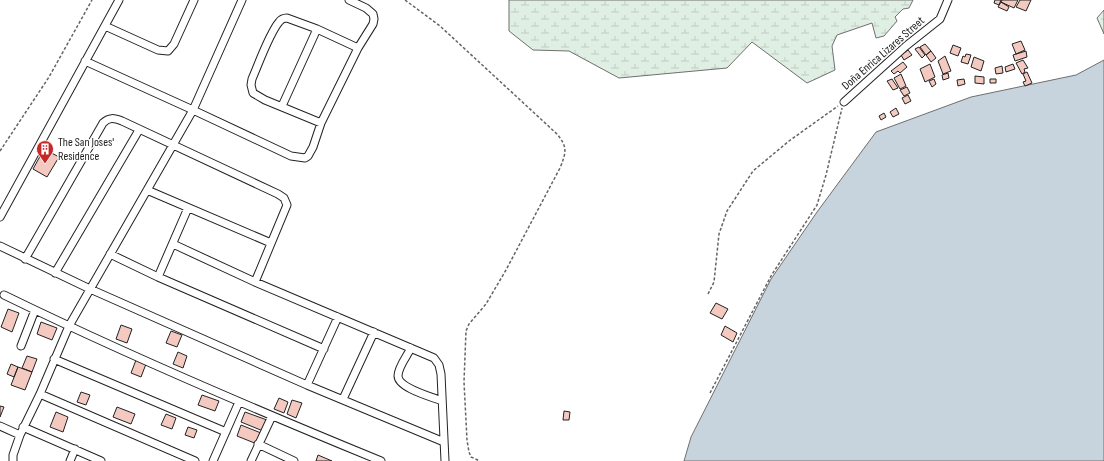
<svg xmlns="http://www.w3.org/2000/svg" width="1104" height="461" font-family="'Sofia Sans Condensed',sans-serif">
  <defs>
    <pattern id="wetland-marsh" width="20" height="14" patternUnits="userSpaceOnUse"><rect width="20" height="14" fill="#e0efe3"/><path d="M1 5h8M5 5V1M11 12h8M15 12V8" fill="none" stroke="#c0cdc2"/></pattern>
  </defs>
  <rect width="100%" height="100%" fill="#fff"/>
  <path fill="url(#wetland-marsh)" stroke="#6f6f6f" d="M509,0h404l-4,8 -6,1 -8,8 2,4 -13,15 -8,2 -4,-15 -35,12 -5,11 3,24 -28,13 -55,-41 -25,26 -108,10 -50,-27 -36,-1 -24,-19z
    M1104,10v24l-7,-16z"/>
  <path fill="#c7d3dd" stroke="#6f6f6f" d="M1104,60v401h-420l7,-24 80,-158 46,-67 59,-80 95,-35 105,-22z"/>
  <path fill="#f3c9c0" stroke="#222" d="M995,0h6l-2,5 -5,-2z
    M1002,0h16l-4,8 -13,-6z
    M1020,0h11l-5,11 -10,-4z
    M1001,2l8,5 -2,4 -9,-4z
    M1021,41l4,9 -9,4 -4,-10z
    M925,44l6,7 -5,4 -6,-8z
    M953,45l8,3 -3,8 -8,-3z
    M919,47l6,8 -3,3 -7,-9z
    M908,50l4,5 -8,5 -3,-5z
    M931,51l5,7 -5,4 -5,-7z
    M1026,51l1,6 -12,4 -2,-6z
    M966,54l5,1 -3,9 -7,-2 2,-6 2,1z
    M945,56l6,15 -8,3 -5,-13z
    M974,57l10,4 -3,10 -10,-4z
    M1023,60l5,8 -4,1 1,3 -3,2 -6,-11z
    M903,62l4,5 -7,6 -2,-2 -4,3 -3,-3z
    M930,64l5,13 -10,5 -5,-13z
    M1013,64l2,5 -9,3 -1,-5z
    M1002,66l1,7 -7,1 -1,-6z
    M1027,72l5,11 -7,3 -2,-4 3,-1 -3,-7z
    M948,73l1,5 -6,2 -1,-5z
    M901,74l5,12 -6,3 -6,-11z
    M975,76l9,1v7l-9,-1z
    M892,79l6,9 -5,2 -6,-9z
    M934,79l2,5 -4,3 -3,-6z
    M964,79l1,5 -7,2 -1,-6z
    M990,79h6v4h-6z
    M907,87l3,6 -6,3 -4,-6z
    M908,95l3,6 -6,3 -3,-6z
    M896,108l3,6 -6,3 -3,-5z
    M884,113l2,4 -5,3 -2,-4z
    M44,149l15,8 -12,20 -14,-8z
    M716,303l12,6 -6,10 -12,-6z
    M8,309l11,4 -7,19 -11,-5z
    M41,322l16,6 -5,12 -15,-6z
    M121,325l11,4 -5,14 -11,-4z
    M725,326l12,7 -4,9 -12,-7z
    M171,331l11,4 -5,12 -11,-4z
    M178,352l9,4 -4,12 -10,-4z
    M27,356l10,3 -5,13 -10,-4z
    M136,360l10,4 -5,13 -10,-4z
    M11,364l7,3 -4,10 -7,-3z
    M18,367l14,5 -7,18 -14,-5z
    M81,392l9,3 -4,10 -9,-3z
    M202,395l17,6 -4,10 -17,-6z
    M279,398l9,4 -4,11 -10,-4z
    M292,400l10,3 -6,15 -9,-4z
    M0,406l4,1 -4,10z
    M117,407l18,7 -4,10 -18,-7z
    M564,411l6,1 -1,8h-6z
    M56,412l12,5 -5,15 -13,-5z
    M245,412l22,8 -4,11 -22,-9z
    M166,414l10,4 -4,11 -11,-4z
    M241,425l20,8 -4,11 -20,-8z
    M188,427l9,3 -3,8 -9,-3z
    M318,455l14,6h-16z"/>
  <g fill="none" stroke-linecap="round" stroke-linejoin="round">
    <g stroke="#222" stroke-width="9">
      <path id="street" d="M105,26l53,24 10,1 6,-7 20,-44
        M85,61l108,49 98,46 14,2 3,-2 5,-9 8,-24 37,-75 15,-24 1,-5 -1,-5 -7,-6 -17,-8
        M844,102l62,-56 34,-27 8,-19
        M282,106l35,-77
        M321,123l-56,-23 -12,-7 -2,-8 1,-6c7,-16 17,-45 27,-57 2,-3 5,-4 8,-4l30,11 41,19
        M147,190l124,53
        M0,217l119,-217
        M173,244l82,38 179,76 5,7 2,9 4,87
        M0,246l90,43 217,96 137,57
        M110,254l48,23 166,72
        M25,259l78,-136c6,-6 11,-5 19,-2l156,73 6,4 3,7 -32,77
        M55,273l84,-143
        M158,277l30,-69
        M4,295c123,60 250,114 377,166
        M21,346l14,-36
        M411,348c-4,8 -13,19 -13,28 0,12 34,21 44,25
        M54,359l172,73
        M307,385l31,-68
        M40,394l155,67
        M343,399l31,-67
        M0,426l20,9
        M23,427l78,34
        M258,444l36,17
        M13,461v-6l7,-20 20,-41 29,-68 124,-216 49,-110
        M70,461l5,-12
        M213,461l26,-59
        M251,461l21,-45"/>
    </g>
    <path stroke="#646464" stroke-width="1.5" stroke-dasharray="3 2" stroke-linecap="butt" d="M405,0l35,26 117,108c11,13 9,19 3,34l-54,102 -20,34 -17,20 -3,7 -2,51 3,58 2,12 2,5 9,4
      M0,151l49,-74 43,-77
      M708,294l6,-12 5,-48 8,-23 26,-40 36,-30 49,-35
      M710,393l61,-117 46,-71 9,-30 16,-67"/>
    <use href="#street" stroke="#fff" stroke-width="7"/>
  </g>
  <defs>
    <g id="building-pin" transform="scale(0.9)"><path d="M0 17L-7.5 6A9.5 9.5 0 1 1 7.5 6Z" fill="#c62828" stroke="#fff"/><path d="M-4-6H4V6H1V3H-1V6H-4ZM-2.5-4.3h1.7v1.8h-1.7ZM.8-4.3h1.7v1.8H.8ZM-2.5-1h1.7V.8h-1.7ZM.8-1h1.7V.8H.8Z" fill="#fff"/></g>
  </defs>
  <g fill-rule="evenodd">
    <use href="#building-pin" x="45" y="149"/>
  </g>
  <g text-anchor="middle" stroke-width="3" stroke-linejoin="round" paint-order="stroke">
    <g font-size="12" fill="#222" stroke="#fff">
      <text transform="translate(883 53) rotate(-41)" y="4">Doña Enrica Lizares Street</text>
    </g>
    <g font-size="12" fill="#222" stroke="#fff" text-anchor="start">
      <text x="58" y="146">The San Joses'<tspan x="58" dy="14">Residence</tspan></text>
    </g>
  </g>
</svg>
